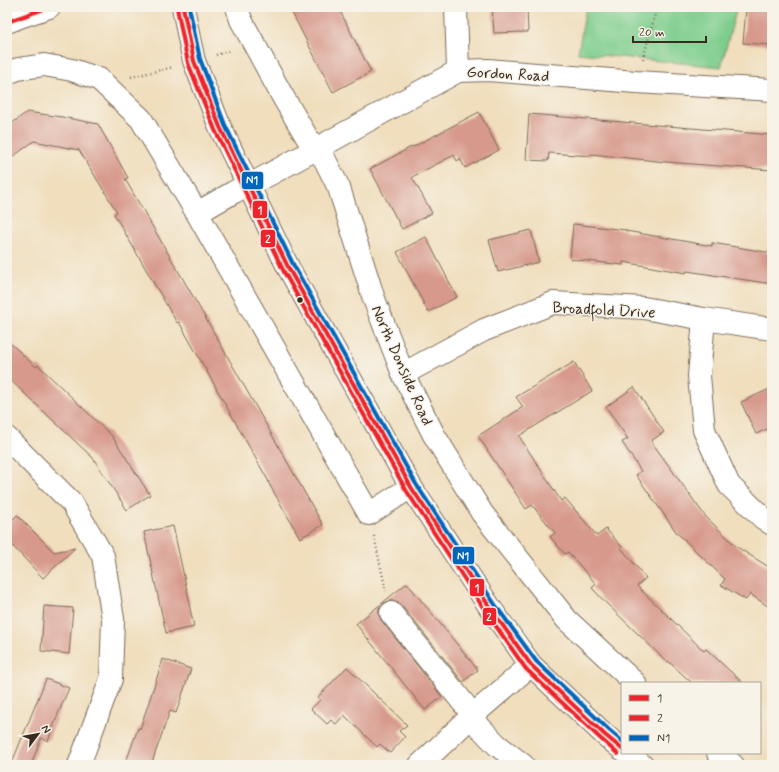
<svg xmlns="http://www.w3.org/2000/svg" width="779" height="772" font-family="Mynerve,sans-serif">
  <rect width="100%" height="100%" fill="#f7f3e8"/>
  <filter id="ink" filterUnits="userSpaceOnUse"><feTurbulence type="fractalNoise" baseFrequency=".025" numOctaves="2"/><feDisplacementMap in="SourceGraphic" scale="8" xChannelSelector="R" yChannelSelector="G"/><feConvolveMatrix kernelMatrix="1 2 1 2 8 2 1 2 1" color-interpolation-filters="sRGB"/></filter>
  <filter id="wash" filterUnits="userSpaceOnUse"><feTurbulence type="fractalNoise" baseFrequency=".012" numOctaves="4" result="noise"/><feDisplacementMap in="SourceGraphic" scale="16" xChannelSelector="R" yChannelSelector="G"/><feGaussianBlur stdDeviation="0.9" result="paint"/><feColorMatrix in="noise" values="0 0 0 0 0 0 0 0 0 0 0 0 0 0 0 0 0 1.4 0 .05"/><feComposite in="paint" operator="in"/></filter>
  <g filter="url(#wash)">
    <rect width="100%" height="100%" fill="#f0debd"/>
    <path fill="#7dcd8d" stroke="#5c7c56" d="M586,7h151l-16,60 -143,-14z"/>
    <g id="blocks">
      <path fill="#d7998c" d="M289,7h49l33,65 -38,20z
        M492,7h35l1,25 -34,1z
        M746,8l26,2v35l-29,-2z
        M27,112l35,5 36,7 30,54 -3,1 88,152 110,194 -23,13 -32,-56h1l-90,-160 -2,1 -63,-109 3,-2 -38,-62 -45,-9 -27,20v-34z
        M479,112l20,38 -34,18 -5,-9 -3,2 -3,-6 -42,22 20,36 -30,16 -32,-60 43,-23v1z
        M529,114l243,21v35l-106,-8 -75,-8v2l-42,-3 -1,8 -22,-1z
        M573,224l53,6v1l86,15v-3l60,10v31l-85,-13 -1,2 -63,-11v3l-53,-6z
        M531,230l8,32 -41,10 -9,-32z
        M426,237l31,60 -29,15 -31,-60z
        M7,340l29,27 2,-2 74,71 38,59 -23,15 -34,-52 -86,-81z
        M574,362l18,29 -73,45 42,65 4,-3 32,38 9,-7 16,18 -1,1 25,30 -9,8 67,65 2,-2 37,34h-51l-24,-22 -1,1 -61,-59 -14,-15 4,-4 -28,-32 -3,2 -15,-17 5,-4 -23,-28 -6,4 -48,-73 45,-29 -7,-10z
        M634,387l30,45 -13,9 54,75 32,31 35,22v40l-22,-15 -4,6 -25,-15 4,-6 -48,-46 -41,-58 5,-4 -19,-29 6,-3 -22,-32z
        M772,388v39l-16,7 -15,-32z
        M17,515l37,37 21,-4 -32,30 -36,-38v-15z
        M173,526l17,78h-1l5,23 -28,6 -22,-101z
        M407,583l71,87 -15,12 -62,-77 -6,-4h-6l-5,2 -5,6v6l2,5 61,77 -17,13 -69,-86z
        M44,606l29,2 -4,46 -28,-3z
        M163,659l28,10 -15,44 -6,-2 -19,54h-26l13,-37 2,1z
        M347,667l60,58 -8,6 6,6 -15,16 -10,-9 -3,3 -33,-32 -8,9 -5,-4 -4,4 -16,-15 9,-9 -2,-3z
        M46,679l23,9 -11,26 -10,27 -7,-3 -10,27h-20z"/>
    </g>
  </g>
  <g filter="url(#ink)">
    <use href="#blocks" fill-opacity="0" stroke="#7a6956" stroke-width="1"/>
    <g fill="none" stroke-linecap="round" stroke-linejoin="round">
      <g stroke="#7a6956" stroke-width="24">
        <path id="minor" d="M237,7l4,13 42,77 25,42 17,21 14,28 35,111 29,75 31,61 48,78 85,107 68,63
          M456,7l2,64
          M7,22l15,-6 27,-9
          M7,73l11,-4 26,-4 28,5 27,9 42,40 56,94 172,301 42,-27
          M197,213l37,-21 27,-13 55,-30 142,-78 30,-1 148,12 136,8
          M704,319l-5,57 5,54 25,55 34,33 9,6
          M403,374l81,-44 69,-27 91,5 60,11 68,10
          M7,438l65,65 31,53 10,63 -2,60 -32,86
          M391,613l82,102
          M471,718l26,27 26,20
          M718,753l15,12
          M420,765l53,-50 58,-50"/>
      </g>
      <g stroke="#7a6956" stroke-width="24">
        <path id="major" d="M183,7l6,31 5,23 26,66 69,142 122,218 80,122 40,56 74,70 17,14
          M627,753l15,12"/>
      </g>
      <path stroke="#7a6956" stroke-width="2.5" stroke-dasharray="1 3" stroke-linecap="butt" d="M216,55l14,-5
        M643,59l14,-52
        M131,77l42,-10
        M374,536l12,55"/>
      <use href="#minor" stroke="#fff" stroke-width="22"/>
      <use href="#major" stroke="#fff" stroke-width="22"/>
      <g stroke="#f7f3e8" stroke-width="7">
        <path id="bus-1" d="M183,7l11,54 26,66 69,142 122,218 80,122 40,56 74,70 17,14
          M7,22l42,-15"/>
      </g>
      <g stroke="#f7f3e8" stroke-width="7">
        <path id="bus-2" d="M177,8l11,55 27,67 69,142 122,218 80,122 40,57 75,70 17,15"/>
      </g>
      <g stroke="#f7f3e8" stroke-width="7">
        <path id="bus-3" d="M189,7l11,52 25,66 69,141 122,218 80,122 40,55 73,69 13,11"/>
      </g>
      <use href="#bus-1" stroke="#ee232c" stroke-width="4"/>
      <use href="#bus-2" stroke="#ee232c" stroke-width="4"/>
      <use href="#bus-3" stroke="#0065bd" stroke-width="4"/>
    </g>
  </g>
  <circle fill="#3b2a1e" stroke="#f7f3e8" stroke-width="1.5" cx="300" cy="300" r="3.5"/>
  <g text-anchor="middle" stroke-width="3" stroke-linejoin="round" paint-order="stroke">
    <g font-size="16" fill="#3b2a1e" stroke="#f7f3e8">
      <text transform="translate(508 73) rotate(3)" y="6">Gordon Road</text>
      <text transform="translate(604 309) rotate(3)" y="6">Broadfold Drive</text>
      <text transform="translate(403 365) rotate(66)" y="6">North Donside Road</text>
    </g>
  </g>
  <g stroke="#f7f3e8" stroke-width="1.5">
    <rect x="241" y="171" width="23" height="19" rx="4" fill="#0065bd"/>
    <rect x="252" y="200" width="16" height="19" rx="4" fill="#ee232c"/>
    <rect x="260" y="229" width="16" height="19" rx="4" fill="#ee232c"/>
    <rect x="452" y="546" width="23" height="19" rx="4" fill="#0065bd"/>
    <rect x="469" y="578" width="16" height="19" rx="4" fill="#ee232c"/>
    <rect x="482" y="607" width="15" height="19" rx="4" fill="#ee232c"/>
  </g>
  <g font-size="11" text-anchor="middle" font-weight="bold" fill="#fff">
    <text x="252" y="184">N1</text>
    <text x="260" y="214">1</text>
    <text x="268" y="243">2</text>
    <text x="463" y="560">N1</text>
    <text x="477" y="592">1</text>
    <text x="489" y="621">2</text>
  </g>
  <rect width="779" height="772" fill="none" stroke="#f7f3e8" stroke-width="24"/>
  <rect x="621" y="682" width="140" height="72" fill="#f7f3e8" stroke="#aca397"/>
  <rect x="629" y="695" width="20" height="6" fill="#ee232c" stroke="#aca397"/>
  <text x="657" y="702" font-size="12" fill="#3b2a1e">1</text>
  <rect x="629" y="715" width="20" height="6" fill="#ee232c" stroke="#aca397"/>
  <text x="657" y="722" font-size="12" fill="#3b2a1e">2</text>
  <rect x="629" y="735" width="20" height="6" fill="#0065bd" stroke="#aca397"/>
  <text x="657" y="742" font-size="12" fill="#3b2a1e">N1</text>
  <g transform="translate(38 734) rotate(58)" stroke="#f7f3e8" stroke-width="3" paint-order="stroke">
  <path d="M0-3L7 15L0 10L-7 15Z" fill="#3b2a1e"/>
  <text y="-6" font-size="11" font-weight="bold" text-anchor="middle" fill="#3b2a1e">N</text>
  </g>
  <path d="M633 36v6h73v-6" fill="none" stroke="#3b2a1e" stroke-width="2"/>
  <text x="639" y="36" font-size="12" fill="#3b2a1e" stroke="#f7f3e8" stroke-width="3" paint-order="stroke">20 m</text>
</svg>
